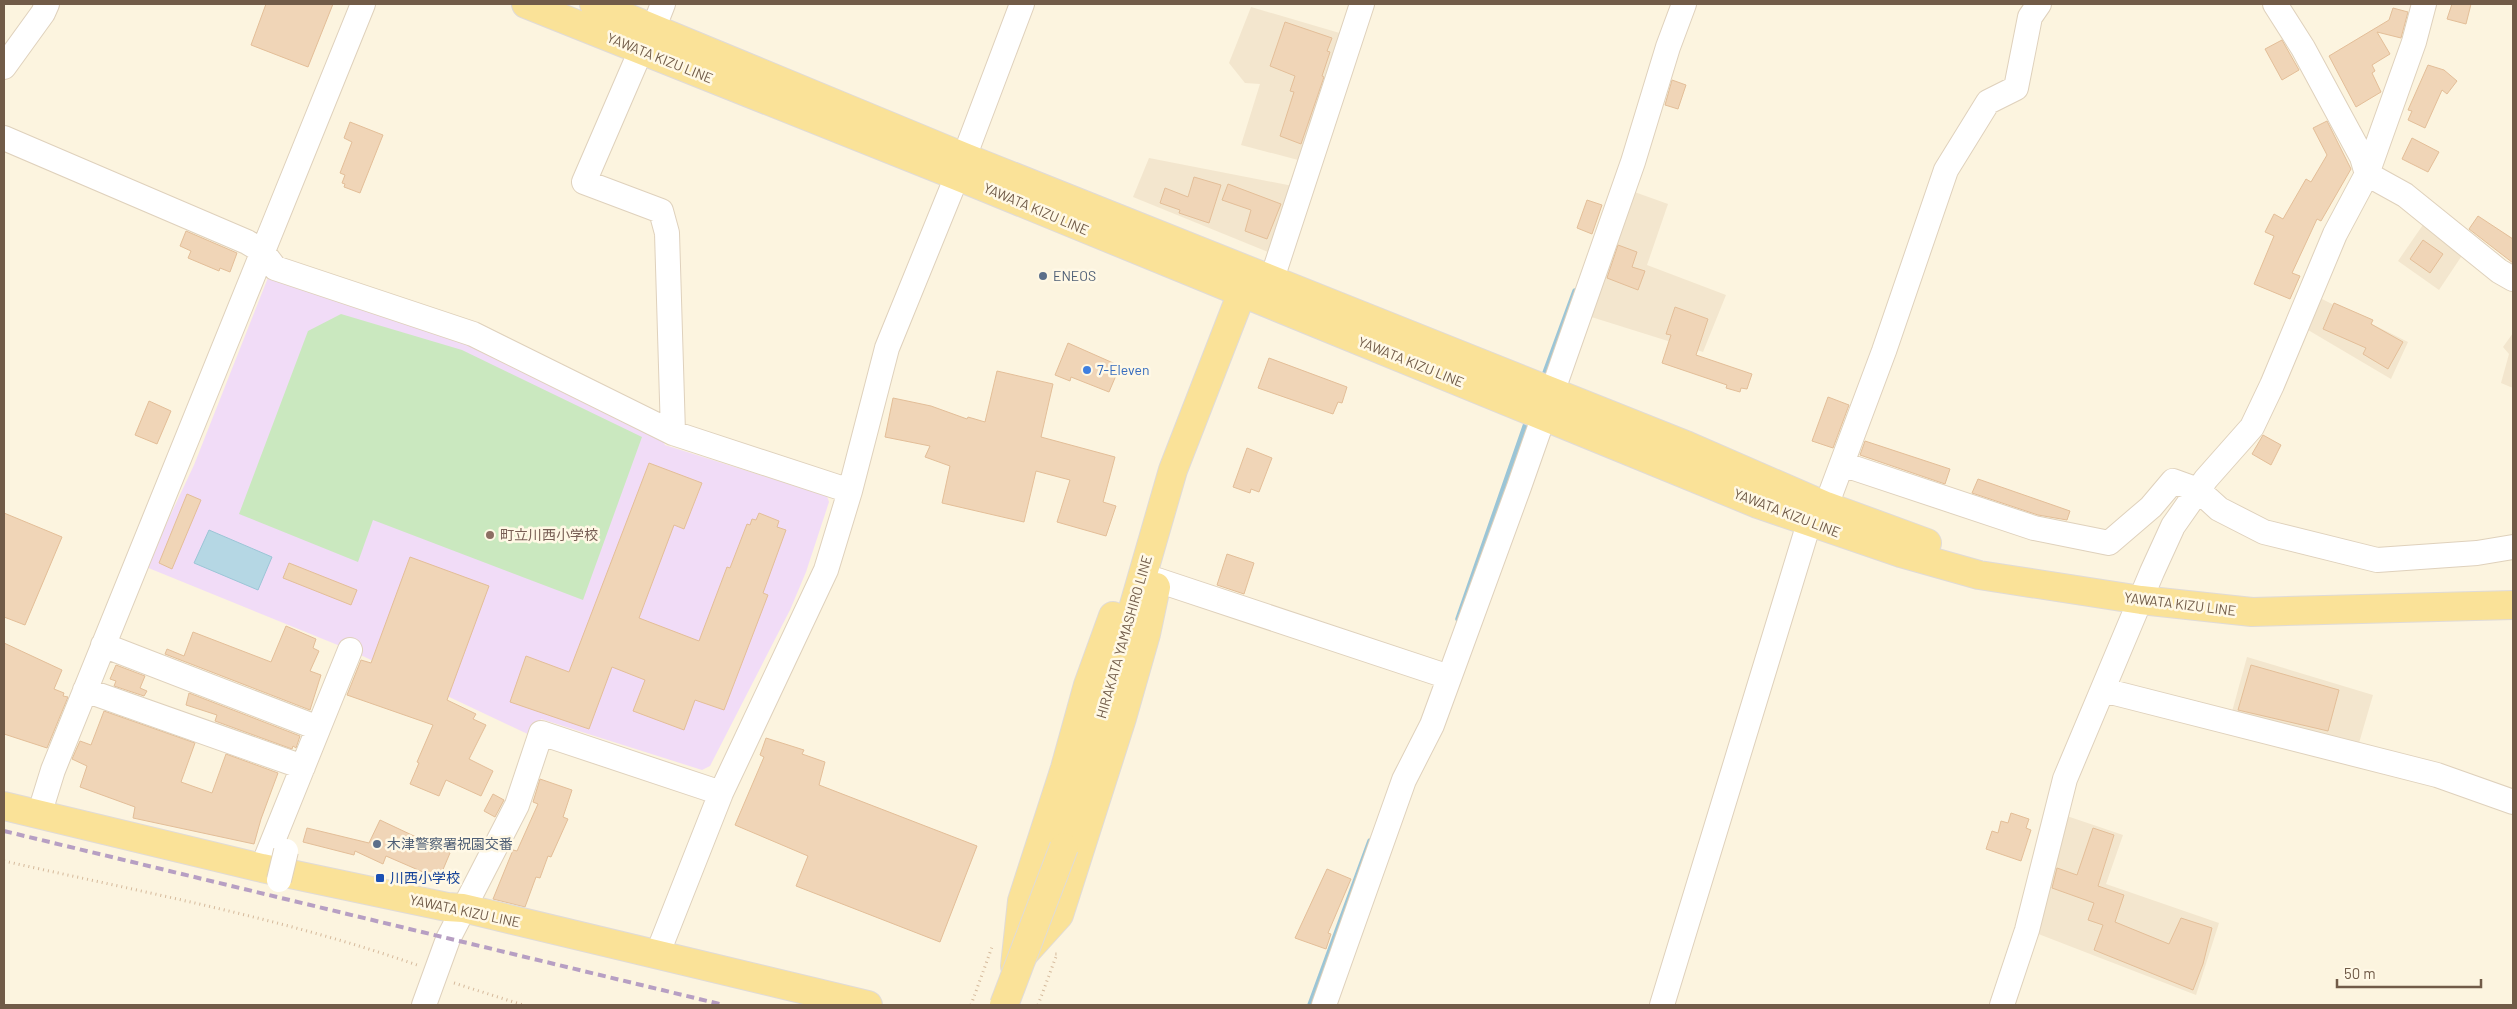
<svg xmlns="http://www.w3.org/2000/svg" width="2517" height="1009" font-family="Barlow,'Noto Sans JP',sans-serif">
  <rect width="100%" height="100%" fill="#fcf4df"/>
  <path fill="#f3e6ce" d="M1251,7l92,27 -41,127 -61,-16 19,-61 -15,-1 -16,-20z
    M1149,158l144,28 -21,63 -4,3 -135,-55z
    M1629,190l39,14 -21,61 79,30 -23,57 -118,-37z
    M2427,219l38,32 -26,39 -41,-29z
    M2316,296l92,46 -17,37 -88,-52z
    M2513,333v55l-12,-5 8,-29 -6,-7z
    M2247,657l126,38 -16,55 -127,-31z
    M2061,814l62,21 -17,49 113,39 -23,72 -165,-64z"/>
  <path fill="#f1dcf7" d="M269,275l199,62 188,90 9,18 162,51 2,6 -23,70 -16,38 -80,156 -8,4 -161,-51 -7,18 -184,-87 -204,-83 48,-102z"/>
  <path fill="#cae8bf" d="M341,314l121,36 180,87 -59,163 -210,-80 -15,42 -119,-48 69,-183z"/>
  <path fill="#b5d7e4" stroke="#9bc5d6" d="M209,530l63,27 -14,33 -64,-27z"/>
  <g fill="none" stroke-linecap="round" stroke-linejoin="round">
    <path stroke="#9bc5d6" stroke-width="5.5" d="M1542,381l33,-90
      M1458,619l70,-201
      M1310,1005l60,-164"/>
  </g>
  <path fill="#f0d5b7" stroke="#e3be98" d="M266,4h67l-25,63 -57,-22z
    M2452,4h19l-5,20 -19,-5z
    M2393,8l15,4 -7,26 -24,-6 13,22 -18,11 3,6 -3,2 9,19 -25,15 -27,-51 60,-36z
    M1285,22l47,16 -5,13 3,1 -8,24 2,1 -23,67 -21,-8 14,-44 -4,-1 5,-15 -25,-10z
    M2282,40l17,30 -17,10 -17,-31z
    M2428,65l16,5 13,11 -10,13 -5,-4 -17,38 -17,-8 4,-9 -4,-1z
    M1672,80l14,5 -8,24 -13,-4z
    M2327,121l24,48 -30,52 -4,-2 -25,54 8,3 -10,23 -36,-15 20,-48 -9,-4 9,-18 9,5 23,-40 5,3 16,-27 -14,-27z
    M350,122l33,13 -23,58 -16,-6 1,-3 -3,-1 3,-8 -5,-2 12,-31 -8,-4z
    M2412,138l27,14 -11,20 -26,-13z
    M1194,177l27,8 -12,38 -30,-10 1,-3 -20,-7 5,-15 23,9z
    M1228,184l53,20 -14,35 -22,-8 6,-21 -29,-10z
    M1587,200l15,5 -10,29 -15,-6z
    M2478,216l35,23v24l-44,-34z
    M186,231l51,22 -7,19 -10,-4 -1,3 -31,-13 3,-7 -11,-5z
    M2423,240l20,14 -13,19 -20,-14z
    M1618,245l19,7 -5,15 13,4 -7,19 -31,-12z
    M2334,303l39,17 -2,4 32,18 -15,27 -25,-15 3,-6 -43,-19z
    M1675,307l33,12 -12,36 56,19 -5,15 -6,-1 -1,4 -14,-4 1,-3 -65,-22 9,-28 -5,-1z
    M1068,343l52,23 -11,26 -38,-15 -1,4 -15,-6z
    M1269,358l78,29 -5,16 -4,-1 -5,12 -75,-26z
    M997,371l56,13 -12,53 74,20 -12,45 13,4 -10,30 -49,-14 13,-42 -34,-9 -12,51 -82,-19 8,-37 -25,-9 5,-11 -45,-9 8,-39 38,8 36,13 1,-2 17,5z
    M1828,397l21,8 -16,43 -21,-7z
    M149,401l22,10 -14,33 -22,-9z
    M2263,435l18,10 -10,20 -19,-11z
    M1865,441l85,28 -5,15 -85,-29z
    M1247,448l25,10 -13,34 -8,-3 -1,4 -17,-6z
    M649,463l53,20 -18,46 -10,-4 -35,93 60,23 28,-74 3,1 17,-44 3,1 2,-6 4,1 3,-7 20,8 -2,6 9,3 -23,63 5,2 -44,115 -29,-10 -11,30 -51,-19 12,-31 -33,-13 -23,62 -79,-27 16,-46 43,16z
    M1978,479l92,32 -3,9 -29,-5 -66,-22z
    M187,494l14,6 -29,69 -13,-6z
    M4,513l58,24 -37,88 -21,-8z
    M1227,554l27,9 -10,31 -27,-9z
    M410,557l79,29 -42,114 29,14 -3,5 13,6 -17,34 24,12 -12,25 -35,-16 -7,16 -29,-12 9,-21 -2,-1 16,-37 -86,-30 14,-35 10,3z
    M289,563l68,27 -6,15 -68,-27z
    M286,626l30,13 -3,9 6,3 -9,20 11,4 -11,35 -145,-56 2,-5 17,7 9,-24 78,30z
    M4,643l58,27 -8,19 10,4 -1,3 5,1 -21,51 -43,-14z
    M116,665l29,11 -5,12 7,3 -3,5 -30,-10 2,-5 -6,-2z
    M2251,665l88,25 -11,41 -90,-21z
    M189,693l111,43 -4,12 -3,-2 -1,3 -77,-28 2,-6 -31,-10z
    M104,711l91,32 -14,39 31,11 14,-39 52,19 -17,46 -7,25 -121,-26 2,-11 -55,-20 7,-21 -15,-7 8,-18 11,4z
    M766,738l38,12 -2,4 23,8 -6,23 158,61 -37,96 -144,-56 12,-30 -73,-31 29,-68 -4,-2z
    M540,779l32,11 -9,27 5,2 -17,38 -3,-1 -8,22 -4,-1 -11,30 -32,-8 20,-49 4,1 21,-47 -5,-2z
    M493,794l11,6 -9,17 -11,-6z
    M2011,813l18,6 -3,9 5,2 -10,31 -35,-12 6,-18 6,2 3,-12 7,2z
    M380,820l70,33 -11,26 -53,-23 -3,8 -28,-13 -1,4 -51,-13 4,-14 62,15z
    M2093,828l21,7 -16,51 26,9 -9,27 54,22 12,-26 31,10 -9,36 -10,26 -99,-40 9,-25 -15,-5 6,-17 -42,-15 5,-20 20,7z
    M1327,869l24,10 -23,54 3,1 -5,15 -31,-11z"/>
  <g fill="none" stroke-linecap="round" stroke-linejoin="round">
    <g stroke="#dfd1bc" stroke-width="26">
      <path id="minor" d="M2275,4l28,44 59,109 5,17
        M654,27l9,-23
        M641,50l-57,132 77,29 6,22 6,200
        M4,67l39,-54 4,-9
        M4,138l243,104 15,9 13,17 198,66 200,99 177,58
        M2367,174l47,-132 10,-38
        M1266,297l96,-293
        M1842,464l192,64 75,15 42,-36 22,-26 25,9 21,19 45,23 113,28 100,-7 36,-6
        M1826,506l58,-155 62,-181 42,-68 28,-14 14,-71 9,-13
        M1157,580l292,97
        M103,645l215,83
        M85,690l218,77
        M2103,690l334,85 76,27
        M39,815l14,-45 310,-766
        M262,868l88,-218
        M657,955l64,-162 105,-223 24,-79 37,-143 70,-172 65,-172
        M424,1005l24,-66 69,-134 24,-72 180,60
        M1324,1005l80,-225 28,-55 87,-238 114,-325 35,-115 16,-43
        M1662,1005l147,-482
        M2002,1005l25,-75 38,-151 87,-207 21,-46 33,-47 46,-52 20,-42 63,-151 32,-60 38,21 94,76 14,8"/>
    </g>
    <g stroke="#e0dbd7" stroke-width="30">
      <path id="major" d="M526,4l431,172 801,328 143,49 78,22 162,25 111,12 261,-7
        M594,4l370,153 724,289 138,60 101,37
        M4,806l258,62 185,39 16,1 405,97
        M1064,847l109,-377 75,-193
        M1022,956l37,-41 63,-197 24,-84 10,-47
        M1015,966l7,-65 43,-133 23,-83 25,-69"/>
    </g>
    <path stroke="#d5b99b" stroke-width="3" stroke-dasharray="1 4" stroke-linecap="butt" d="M4,861c138,31 279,57 413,104
      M454,983l69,22
      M971,1005l21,-58
      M1038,1005l19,-51h-3"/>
    <use href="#minor" stroke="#fff" stroke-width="24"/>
    <use href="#major" stroke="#fae298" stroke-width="28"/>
    <path stroke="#b79fc3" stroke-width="4" stroke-dasharray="8 5" stroke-linecap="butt" d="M4,831l720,174"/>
    <g stroke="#dfd1bc" stroke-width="26" stroke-linecap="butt">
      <path id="minor-bridge" d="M279,880l7,-29"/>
    </g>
    <g stroke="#e0dbd7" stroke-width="30" stroke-linecap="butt">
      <path id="major-bridge" d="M1004,1005l60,-158"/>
    </g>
    <use href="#minor-bridge" stroke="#fff" stroke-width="24"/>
    <use href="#major-bridge" stroke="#fae298" stroke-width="28"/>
  </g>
  <g fill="#5c6f8a" stroke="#fff8e5" stroke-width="2">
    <circle cx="1043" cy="276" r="5"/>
    <circle cx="377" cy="844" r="5"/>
  </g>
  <circle fill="#3f7fe0" stroke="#fff8e5" stroke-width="2" cx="1087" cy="370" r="5"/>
  <circle fill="#8d6e63" stroke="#fff8e5" stroke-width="2" cx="490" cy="535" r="5"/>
  <rect fill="#1a4fb4" stroke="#fff8e5" stroke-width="2" x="375" y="873" width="10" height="10" rx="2.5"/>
  <g text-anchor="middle" stroke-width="5" stroke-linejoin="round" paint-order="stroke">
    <g font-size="14" fill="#715b48" stroke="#fff8e5">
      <text transform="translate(660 58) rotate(22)" y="5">YAWATA KIZU LINE</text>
      <text transform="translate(1036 209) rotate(23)" y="5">YAWATA KIZU LINE</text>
      <text transform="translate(1411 362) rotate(22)" y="5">YAWATA KIZU LINE</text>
      <text transform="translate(1787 513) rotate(21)" y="5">YAWATA KIZU LINE</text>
      <text transform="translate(2180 604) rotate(7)" y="5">YAWATA KIZU LINE</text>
      <text transform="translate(1124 637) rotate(-74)" y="5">HIRAKATA YAMASHIRO LINE</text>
      <text transform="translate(465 911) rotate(12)" y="5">YAWATA KIZU LINE</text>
    </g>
    <g font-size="14" fill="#4e5e75" stroke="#fff8e5" text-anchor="start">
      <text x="1053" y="281">ENEOS</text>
      <text x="387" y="849">木津警察署祝園交番</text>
    </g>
    <g font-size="14" fill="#366cbe" stroke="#fff8e5" text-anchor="start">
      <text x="1097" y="375">7-Eleven</text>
    </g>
    <g font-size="14" fill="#785e54" stroke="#fff8e5" text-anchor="start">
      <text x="500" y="540">町立川西小学校</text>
    </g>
    <g font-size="14" fill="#164399" stroke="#fff8e5" text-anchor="start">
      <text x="390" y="883">川西小学校</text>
    </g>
  </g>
  <rect width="2517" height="1009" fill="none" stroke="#715b48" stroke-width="10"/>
  <path d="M2337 979v8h144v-8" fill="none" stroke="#715b48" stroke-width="2.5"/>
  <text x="2344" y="979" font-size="15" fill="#715b48" stroke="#fff8e5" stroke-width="4" paint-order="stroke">50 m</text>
</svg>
